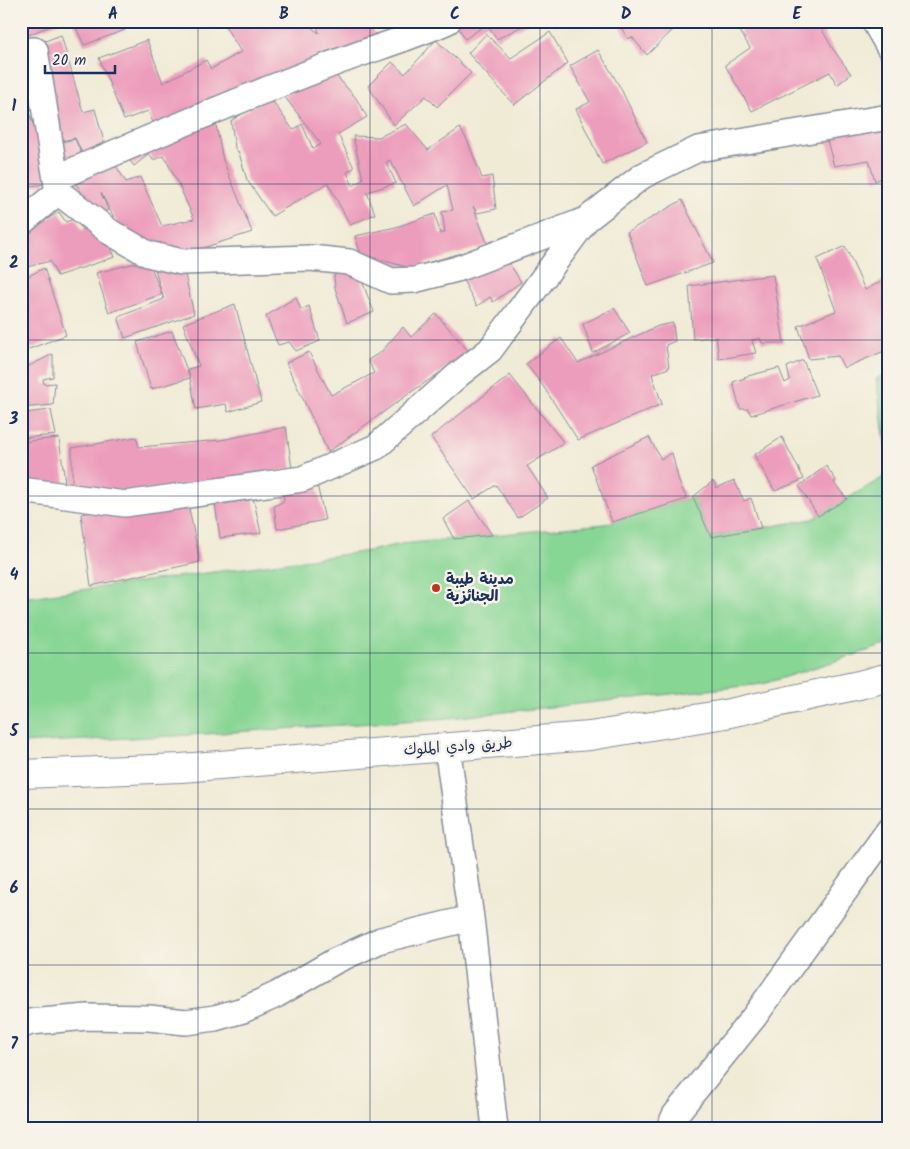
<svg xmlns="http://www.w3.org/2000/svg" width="910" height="1149" font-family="Kalam,'Playpen Sans Arabic',sans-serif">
  <rect width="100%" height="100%" fill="#f7f3e8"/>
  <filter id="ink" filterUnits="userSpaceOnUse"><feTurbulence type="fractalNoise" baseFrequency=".02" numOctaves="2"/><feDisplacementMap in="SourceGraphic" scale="10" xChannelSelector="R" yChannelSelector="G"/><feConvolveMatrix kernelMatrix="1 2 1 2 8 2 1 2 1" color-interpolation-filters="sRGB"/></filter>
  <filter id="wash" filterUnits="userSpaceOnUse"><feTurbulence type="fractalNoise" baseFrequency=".0096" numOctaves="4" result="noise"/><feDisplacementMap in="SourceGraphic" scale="20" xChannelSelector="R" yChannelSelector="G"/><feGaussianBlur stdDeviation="1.12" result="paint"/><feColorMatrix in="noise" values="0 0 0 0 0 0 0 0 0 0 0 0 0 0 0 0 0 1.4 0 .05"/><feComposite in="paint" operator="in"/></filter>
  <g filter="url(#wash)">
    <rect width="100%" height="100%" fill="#f0ebd5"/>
    <path fill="#88d694" stroke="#528279" d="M889,373v98l-13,-92z
      M889,474v170l-126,40 -313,34 -276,18 -153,7v-145l348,-47 32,-7 204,-20 88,-27 18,40 101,-18z"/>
    <g id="blocks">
      <path fill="#ed9dbc" d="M21,21h41l-41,17z
        M73,21h48l4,9 -41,15z
        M222,21h81l16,12 -3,-12h50l14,21 -223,89 -9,-20 -24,9 -25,-62 48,-18 16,43 43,-23 5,9 30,-17z
        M458,21h74l-35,18 -10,-15 -22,15 -9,-16z
        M553,21h13l-10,5z
        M617,21h57l3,5 -30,29 -15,-18 -4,2z
        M770,21h8l3,5 19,-5h17l16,28 18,25 -14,11 -7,-13 -78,39 -27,-46 25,-17 -10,-17z
        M550,32l18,31 -54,42 -46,-52 18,-19 25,24z
        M61,35l22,77 12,-3 11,40 -23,6 -8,-17 -23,5 -12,-100z
        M436,40l35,33 -34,34 -11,-11 -32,29 -26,-39 24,-24 13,12z
        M598,50l22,37 27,55 -45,22 -26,-55 14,-7 -20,-36z
        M329,68l27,30 11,19 -29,17 16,34 -7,4 6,14 10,-7 -10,-43 26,1 27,-13 22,26 32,-22 8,14 14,36 10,-2 4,33 -19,4 -4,-7 15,39 -78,23 -49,-14 -6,-18 41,-9 39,-13 5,20 5,-2 -3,-20 11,-2 -6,-25 -33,21 -24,-46 -4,2 10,21 -29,9 8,22 -25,11 -22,-42 -56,33 -25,-36 -8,-27 -4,-5 -4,-27 38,-25 24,34 9,-6 11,25 8,-5 -37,-48z
        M21,71l11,22 -11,5z
        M30,115l13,38 3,31 -25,3v-70z
        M214,115l9,45 29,72 -46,15 -31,6 -52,-18 -22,-42 7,17 -10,5 -23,-32 38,-22 13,21 14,-5 22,49 32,-7 -16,-36 -14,-27 -11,4 -4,-6 -15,12 -10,-13z
        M889,127v48l-14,6 -6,-21 -35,6 -9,-33z
        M75,139l10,23 -28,15 -5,-33z
        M682,200l31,63 -65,23 -21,-54z
        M59,212l7,10 10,-4 6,12 17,-7 16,34 -58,19 -7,-15 -23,6 -6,4v-36z
        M845,246l20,44 24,-13v72l-45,19 -6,-12 -29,3 -11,-33 38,-15 -19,-52z
        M502,252l19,30 -28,20 -3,-5 -13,9 -20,-37z
        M148,260l14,34 -7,-25 27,-7 12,52 -69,24 -7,-21 46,-18 -2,-5 -53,19 -13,-40z
        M44,268l22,67 -45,17v-72z
        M358,271l16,41 -27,11 -12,-35 -1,-13z
        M773,275l11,68h-22l-2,-5 -8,2 4,13 -37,6 -3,-22 -23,2 -4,-53z
        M296,297l5,13 8,-4 11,35 -24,10 -7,-9 -11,3 -12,-29z
        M235,304l26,98 -33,10 -2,-8 -30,5 -6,-31 -39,11 -14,-47 35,-11 18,47 -2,-9 11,-3 -16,-42z
        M614,308l16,25 -37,20 -10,-29z
        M436,314l34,39 -56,37 -86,62 -42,-89 23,-11 22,43 43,-22 -6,-13 13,-8 22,-25 8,10z
        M673,323l2,18 -9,4 3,23 -17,6 10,30 -84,36 -35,-54 -17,-22 35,-26 17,25 80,-37z
        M53,354v23l-10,2 1,5 11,-1 -2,22 -32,3v-38z
        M803,360l14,35 -66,20 -3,-6h-8l-7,-27 12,-4 -1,-1 35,-9 6,15 5,-3 -3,-13z
        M510,375l54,68 -37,23 21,32 -30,20 -22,-33 -22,14 -43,-62z
        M51,410l5,25 -35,3v-17h4l-1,-8z
        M286,427l6,42 -147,21 -40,1 -33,-6v-37l64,-11 3,10 82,-7z
        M649,437l12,22 11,-6 7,29 8,17 -75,23 -21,-57z
        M782,437l22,42 -29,12 -21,-36z
        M59,438l6,44 -20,4 -24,-4v-40z
        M826,466l10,14 -2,3 13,16 -29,17 -19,-30z
        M316,480l9,40 -48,9 -3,-23 10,-5 -2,-19z
        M734,480l10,21 7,-3 10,30 -50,9 -18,-40 20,-16 4,7z
        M251,488l10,45 -41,5 -6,-42z
        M187,499l13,63 -109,24 -10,-72z
        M469,501l23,34 -38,4 -11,-20z"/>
    </g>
  </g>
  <g filter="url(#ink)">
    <use href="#blocks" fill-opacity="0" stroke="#868d9a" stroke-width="1"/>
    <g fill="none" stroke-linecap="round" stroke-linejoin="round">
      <g stroke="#868d9a" stroke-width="28">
        <path id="minor" d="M874,21l15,26
          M21,51l14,-1 23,142 52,40 38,22 34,8 128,-4 39,4 42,19 23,-1 43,-11 129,-49
          M56,178c90,-39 179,-77 271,-112 40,-16 82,-27 121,-45
          M21,223l37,-31
          M21,490l104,14 177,-25 74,-32 82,-72 32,-25 96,-130 56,-44 56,-27 191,-32
          M447,746l24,172 24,210
          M21,1026l9,-4 58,-5 61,1 37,4 29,-4 28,-8 33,-15 59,-34 46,-21 90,-22
          M669,1128l6,-13 79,-98 135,-187"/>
      </g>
      <g stroke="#868d9a" stroke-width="30">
        <path id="tertiary" d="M21,774l160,-6 409,-32 135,-22 134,-29 30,-8"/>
      </g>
      <use href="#minor" stroke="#fff" stroke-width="25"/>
      <use href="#tertiary" stroke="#fff" stroke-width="28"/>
    </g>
  </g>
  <path fill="none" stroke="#1b2f5e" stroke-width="1" stroke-opacity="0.55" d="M198,21v1107M370,21v1107M540,21v1107M712,21v1107M21,184h868M21,340h868M21,496h868M21,653h868M21,809h868M21,965h868"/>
  <circle fill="#c8321e" stroke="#f7f3e8" stroke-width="2" cx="436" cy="588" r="5"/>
  <g text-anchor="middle" stroke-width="5" stroke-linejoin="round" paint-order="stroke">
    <g font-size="15" font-weight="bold" fill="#1b2f5e" stroke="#f7f3e8" text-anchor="start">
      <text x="446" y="584">مدينة طيبة<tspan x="446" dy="17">الجنائزية</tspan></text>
    </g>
    <g font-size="15" fill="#1b2f5e" stroke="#f7f3e8">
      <text transform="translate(458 746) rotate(-4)" y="5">طريق وادي الملوك</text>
    </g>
  </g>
  <rect width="910" height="1149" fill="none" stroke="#f7f3e8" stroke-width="55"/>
  <path d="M45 65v8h70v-8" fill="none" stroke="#1b2f5e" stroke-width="2.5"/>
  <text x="52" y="65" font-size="15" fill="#1b2f5e" stroke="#f7f3e8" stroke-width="4" paint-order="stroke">20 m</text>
  <rect x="28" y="28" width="854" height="1094" fill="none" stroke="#1b2f5e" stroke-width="2"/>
  <g font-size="16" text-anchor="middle" font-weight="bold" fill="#1b2f5e">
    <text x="113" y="19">A</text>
    <text x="284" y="19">B</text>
    <text x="455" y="19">C</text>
    <text x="626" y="19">D</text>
    <text x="797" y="19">E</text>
    <text x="14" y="111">1</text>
    <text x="14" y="268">2</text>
    <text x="14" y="424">3</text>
    <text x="14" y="580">4</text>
    <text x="14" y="736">5</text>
    <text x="14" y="893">6</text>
    <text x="14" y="1049">7</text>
  </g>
</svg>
